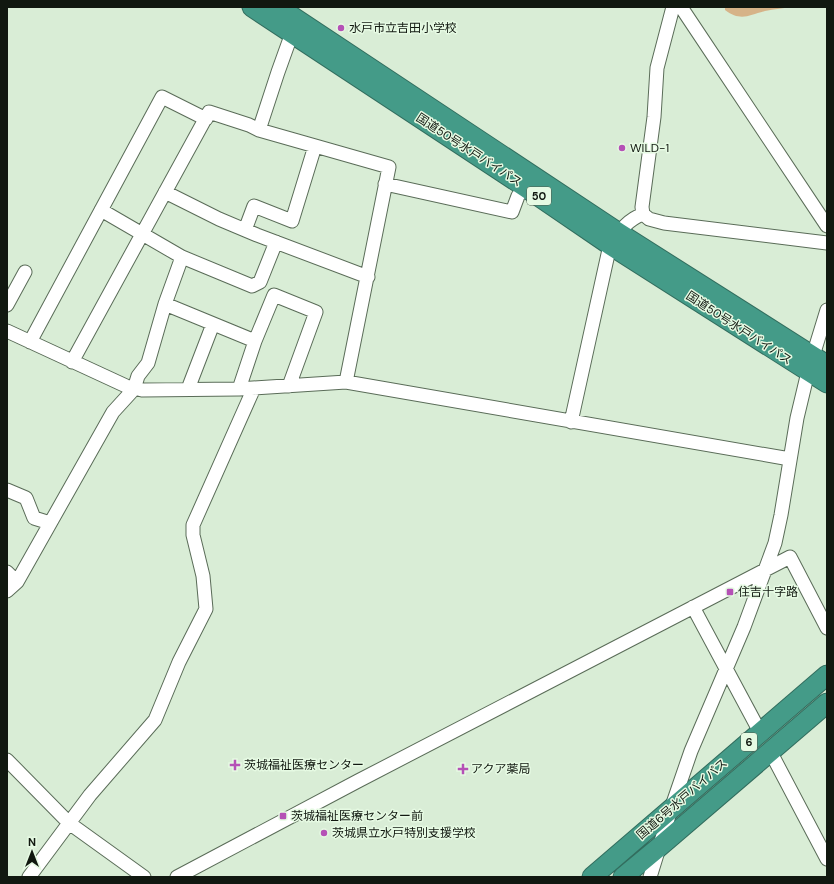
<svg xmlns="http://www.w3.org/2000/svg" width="834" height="884" font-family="'DM Sans','Noto Sans JP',sans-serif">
  <rect width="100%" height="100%" fill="#d9edd6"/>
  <path fill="#d6b388" d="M725,7h68c-9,1 -19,2 -28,4 -16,4 -24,11 -40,-1z"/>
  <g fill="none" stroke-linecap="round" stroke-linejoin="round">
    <g stroke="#5a6c58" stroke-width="15">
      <path id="minor" d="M673,7l-16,61 -3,49 -12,90 1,7 6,5 15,4 163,20
        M681,7l146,219
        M259,130l19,-58 14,-39 4,-6
        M385,184l127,28 6,-16 7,-9
        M165,192l54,27 38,16 111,42
        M101,210l81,47 70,29 8,-4 16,-40
        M245,230l9,-24 38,15 23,-75
        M165,304l90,37
        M7,305l18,-33
        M7,331l119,55 16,4 97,-1 107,-7 444,77
        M30,342l132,-245 44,22
        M72,362l137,-250 40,13 10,5 130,37 -43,215
        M188,389l25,-65
        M239,389l16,-48 19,-46 42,17 -27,74
        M571,422l39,-177c10,-14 17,-25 33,-31
        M7,490l19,8 8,20 16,5
        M7,572l10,10
        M7,591l10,-9 96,-170 21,-23 4,-13 10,-13 17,-59 17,-47
        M693,607l67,125
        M770,751l57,108
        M7,760l62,63 75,54
        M29,877l61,-82 65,-75 24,-58 27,-53 -3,-33 -10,-41v-10l61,-137
        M177,877l181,-96 432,-224 37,71
        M650,877l21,-68 20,-58 53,-124 31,-84 6,-28 16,-97 11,-46 19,-62"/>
    </g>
    <g stroke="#326d5e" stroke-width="21">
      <path id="highway" d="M252,7l273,180 85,58 217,138
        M278,7l341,226 208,132
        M592,877l235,-202
        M623,877l35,-29 169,-145"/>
    </g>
    <use href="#minor" stroke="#fff" stroke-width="13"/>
    <use href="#highway" stroke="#449b88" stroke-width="19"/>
  </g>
  <g fill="#b551b6" stroke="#e6fae3" stroke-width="1.5">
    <circle cx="341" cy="28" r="4"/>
    <circle cx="622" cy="148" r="4"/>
    <rect x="726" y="588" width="8" height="8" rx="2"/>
    <path d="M233 759h4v4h4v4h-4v4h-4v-4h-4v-4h4z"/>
    <path d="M461 763h4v4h4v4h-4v4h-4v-4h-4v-4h4z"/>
    <rect x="279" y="812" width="8" height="8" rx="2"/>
    <circle cx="324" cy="833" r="4"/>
  </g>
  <g text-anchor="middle" stroke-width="3" stroke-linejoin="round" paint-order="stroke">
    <g fill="#e6fae3" stroke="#515c4f" stroke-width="1">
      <rect x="527" y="187" width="24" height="18" rx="3"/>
      <rect x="741" y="733" width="16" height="18" rx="3"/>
    </g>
    <g font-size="11" font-weight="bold" fill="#111810">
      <text x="539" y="200">50</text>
      <text x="749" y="746">6</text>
    </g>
    <g font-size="12" fill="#111810" stroke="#e6fae3" text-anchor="start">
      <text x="349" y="32">水戸市立吉田小学校</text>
      <text x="630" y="152">WILD-1</text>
      <text x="738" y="596">住吉十字路</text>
      <text x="244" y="769">茨城福祉医療センター</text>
      <text x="471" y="773">アクア薬局</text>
      <text x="291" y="820">茨城福祉医療センター前</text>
      <text x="332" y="837">茨城県立水戸特別支援学校</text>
    </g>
    <g font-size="12" fill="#111810" stroke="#e6fae3">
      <text transform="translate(469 150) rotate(33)" y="4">国道50号水戸バイパス</text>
      <text transform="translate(739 328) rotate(33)" y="4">国道50号水戸バイパス</text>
      <text transform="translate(682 799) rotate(-41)" y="4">国道6号水戸バイパス</text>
    </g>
  </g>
  <rect width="834" height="884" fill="none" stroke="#111810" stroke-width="16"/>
  <g transform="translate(32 852)" stroke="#e6fae3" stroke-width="3" paint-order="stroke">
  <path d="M0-3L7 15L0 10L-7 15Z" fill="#111810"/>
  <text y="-6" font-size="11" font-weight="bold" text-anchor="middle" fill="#111810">N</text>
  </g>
</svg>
